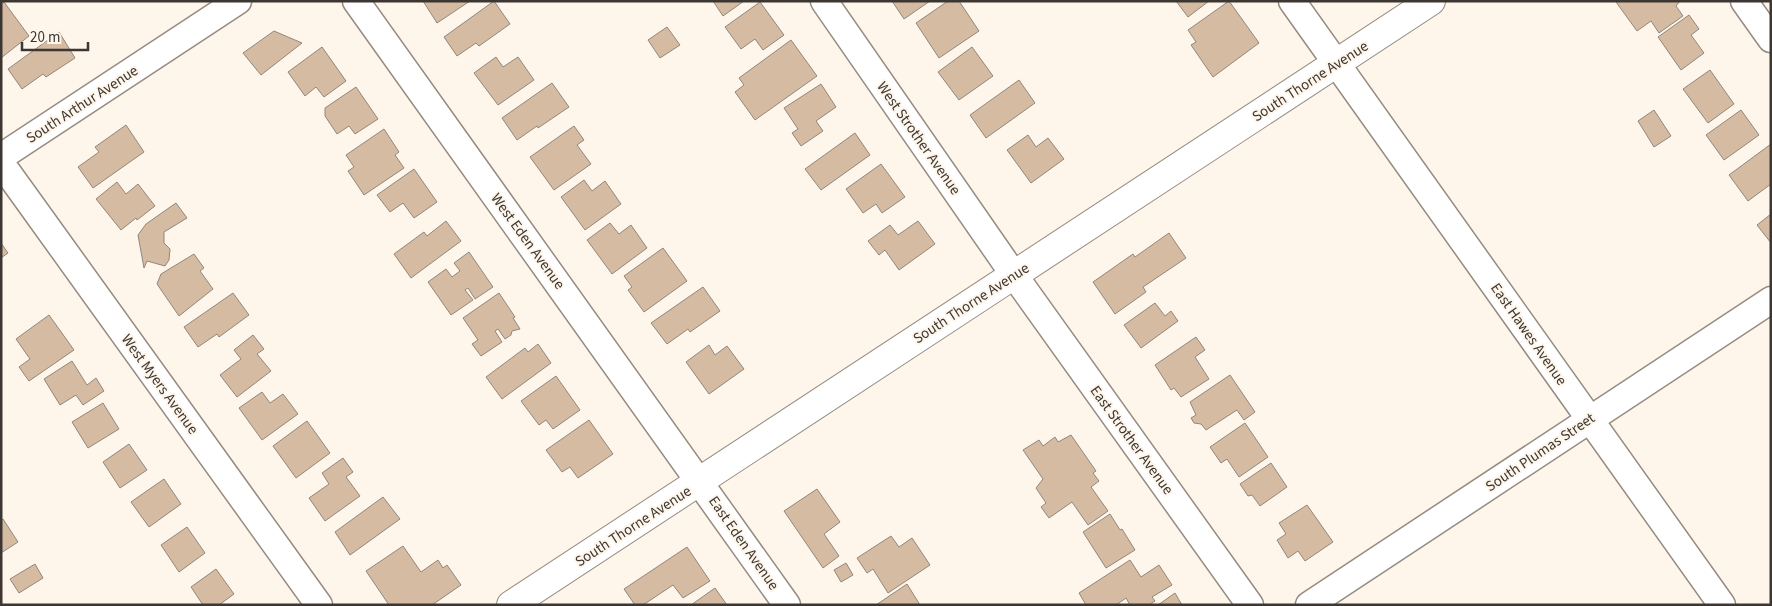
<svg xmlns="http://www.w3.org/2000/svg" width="1772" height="606" font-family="'Source Sans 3',sans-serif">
  <rect width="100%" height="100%" fill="#fef5eb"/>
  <path fill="#d4bba1" stroke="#92877c" d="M423,1h47l-33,22z
    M494,1l16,23 -31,22 -3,-3 -19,13 -13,-19z
    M713,1h31l-21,15z
    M892,1h38l-26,18z
    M948,1h11l20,30 -40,27 -23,-35z
    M1176,1h33l-21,16z
    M1229,1l30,42 -46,34 -22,-32 5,-3 -8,-12z
    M1618,1h62l-4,5 7,10 -24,17 -8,-12 -14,10 -21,-29z
    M4,2l25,34 -28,22v-54z
    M760,2l24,33 -21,15 -8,-11 -14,10 -16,-22z
    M1689,15l10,14 -8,6 13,18 -23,17 -23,-33z
    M667,27l13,18 -20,13 -12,-18z
    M274,31l28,12 -41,32 -18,-22z
    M59,32l16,26 -29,19 -3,-3 -21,15 -14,-20z
    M791,40l26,36 -62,44 -20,-28 9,-7 -5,-7z
    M322,47l24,34 -22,16 -8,-10 -11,9 -17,-24z
    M972,47l21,29 -34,24 -21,-28z
    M496,57l7,10 15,-10 16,23 -36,25 -24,-32z
    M1710,70l24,34 -26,19 -25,-34z
    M1019,80l16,23 -49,35 -16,-23z
    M552,83l17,24 -31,21 -1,-2 -20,14 -15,-22z
    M821,84l15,23 -20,14 7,10 -22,15 -9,-13 6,-4 -14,-21z
    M356,87l22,32 -23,15 -6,-8 -12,8 -12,-18v-8z
    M1654,110l17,26 -17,11 -16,-26z
    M1741,110l18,25 -35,25 -18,-25z
    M126,125l18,27 -51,36 -15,-21 21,-15 -4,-5z
    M574,126l10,14 -7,5 14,19 -37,26 -24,-33z
    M384,129l15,23 -4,3 9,13 -40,27 -16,-24 6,-4 -8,-12z
    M855,133l15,22 -49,35 -16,-21z
    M1028,135l8,12 12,-9 16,21 -33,24 -24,-33z
    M1771,144v40l-23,17 -19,-26z
    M881,164l24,33 -23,16 -6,-9 -13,9 -17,-24z
    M414,169l23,33 -23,16 -11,-15 -13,9 -13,-17z
    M584,180l8,11 13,-10 16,23 -36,26 -24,-33z
    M117,182l9,12 12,-10 17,22 -18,14 -1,-2 -15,12 -25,-31z
    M176,203l11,15 -23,14v11l6,6 -1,11 -4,6 -18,-5 -3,7 -6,-33 8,-11z
    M1771,214v29l-14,-18z
    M446,221l15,20 -50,37 -17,-24 30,-22 3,4z
    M918,221l17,23 -36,26 -14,-20 -6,5 -11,-14 22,-16 8,10z
    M610,223l9,11 12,-9 16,23 -35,26 -25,-34z
    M1169,233l17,25 -43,29 3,5 -31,22 -22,-32 40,-28 2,3z
    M1,243l7,10 -7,5z
    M663,248l24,33 -43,31 -16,-22 4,-3 -8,-11z
    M469,252l24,35 -18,12 -7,-11 -3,2 8,10 -22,15 -23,-33 18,-13 6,8 8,-6 -6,-8z
    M194,254l10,14 -4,3 13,18 -34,27 -22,-32 4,-10z
    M703,287l17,24 -30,21 -2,-3 -21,15 -16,-21z
    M233,293l16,22 -30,22 -2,-3 -19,13 -14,-20z
    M499,293l16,24 -2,1 7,11 -8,2 -1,4 -6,4 -7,-10 -3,2 7,11 -21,14 -9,-12 6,-4 -15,-22z
    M1155,303l10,13 6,-5 7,10 -37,27 -17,-23z
    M49,315l25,35 -45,31 -10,-14 11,-8 -14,-20z
    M253,335l11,14 -7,5 14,17 -34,26 -17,-22 21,-16 -7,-9z
    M1196,337l9,13 -10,7 14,22 -28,18 -7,-9 -3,2 -16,-25z
    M538,344l13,19 -49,36 -16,-22 39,-29 3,4z
    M709,345l6,10 12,-9 17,23 -35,25 -23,-32z
    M72,361l15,24 9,-7 8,13 -21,14 -7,-10 -16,10 -16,-26z
    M1230,375l25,37 -11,8 -7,-10 -31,20 -5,-6 -7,-1 -3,-5 5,-3 -6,-13z
    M556,376l24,34 -27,19 -7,-9 -7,5 -18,-24z
    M262,392l8,11 13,-9 15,20 -36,26 -23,-32z
    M103,403l16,26 -31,19 -16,-26z
    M589,420l24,34 -35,24 -8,-11 -8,5 -16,-22z
    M307,421l23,32 -34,25 -23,-32z
    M1245,423l23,34 -29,20 -12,-18 -6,4 -11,-16z
    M1071,435l25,36 -3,2 6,8 -8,6 17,24 -20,14 -16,-23 -23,16 -8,-11 5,-4 -10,-15 7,-9 -20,-29 16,-10 4,6 12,-9 3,5z
    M129,444l18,26 -27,18 -17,-26z
    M343,458l10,14 -7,5 14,19 -35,25 -16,-23 20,-14 -7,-11z
    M1271,463l16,24 -27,19 -8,-11 -4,1 -8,-12z
    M164,479l17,25 -32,23 -18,-25z
    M817,489l23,33 -16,12 15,22 -16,12 -39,-57z
    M383,497l17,22 -50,36 -15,-23z
    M1307,505l26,37 -28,19 -7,-10 -10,7 -11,-18 9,-6 -7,-11z
    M1110,514l10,16 2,-1 13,21 -29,18 -23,-36z
    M3,519l15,23 -17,11v-33z
    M187,527l18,26 -26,19 -18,-27z
    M891,536l8,11 13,-9 18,27 -42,28 -15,-24 -6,4 -10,-15z
    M403,546l18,26 17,-12 5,8 4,-3 14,20 -29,20h-43l-23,-34z
    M687,547l23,34 -27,17 -10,-13 -30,20h-8l-11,-16z
    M1130,560l11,17 18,-12 13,20 -20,12 3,4 -6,4h-19l-4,-7 -10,7h-30l-7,-12z
    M846,563l7,12 -12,7 -7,-12z
    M35,564l8,14 -24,15 -9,-14z
    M216,569l18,25 -15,11h-16l-12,-18z
    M907,584l13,21h-44z
    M715,588l12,17h-36z
    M1175,593l7,12h-24z"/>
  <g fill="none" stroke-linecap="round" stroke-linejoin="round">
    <g stroke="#968b80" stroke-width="29">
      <path id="street" d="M356,1l431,604
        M824,1l190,274 236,330
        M1292,1l430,604
        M1744,1l27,38
        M1,157l237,-156
        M1,163l318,442
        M1309,605l462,-305"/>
    </g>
    <g stroke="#968b80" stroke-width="30">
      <path id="secondary" d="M511,605l920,-604"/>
    </g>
    <use href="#street" stroke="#fff" stroke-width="26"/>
    <use href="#secondary" stroke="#fff" stroke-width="28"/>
  </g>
  <g text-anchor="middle" stroke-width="4" stroke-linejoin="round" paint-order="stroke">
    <g font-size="15" fill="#3c3732" stroke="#fef5eb">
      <text transform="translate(1310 81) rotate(-33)" y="5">South Thorne Avenue</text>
      <text transform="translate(82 104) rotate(-33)" y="5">South Arthur Avenue</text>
      <text transform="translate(919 138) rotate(55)" y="5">West Strother Avenue</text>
      <text transform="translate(528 241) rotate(54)" y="5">West Eden Avenue</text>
      <text transform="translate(971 303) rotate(-33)" y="5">South Thorne Avenue</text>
      <text transform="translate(1529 334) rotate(55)" y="5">East Hawes Avenue</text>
      <text transform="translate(160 384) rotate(54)" y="5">West Myers Avenue</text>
      <text transform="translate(1132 440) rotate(54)" y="5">East Strother Avenue</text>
      <text transform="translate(1540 452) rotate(-34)" y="5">South Plumas Street</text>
      <text transform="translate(633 526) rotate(-33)" y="5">South Thorne Avenue</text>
      <text transform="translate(744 543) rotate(55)" y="5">East Eden Avenue</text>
    </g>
  </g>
  <rect width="1772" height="606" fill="none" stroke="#3c3732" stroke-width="5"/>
  <path d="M22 42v8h66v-8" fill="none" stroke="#3c3732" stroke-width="2.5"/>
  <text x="30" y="42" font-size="15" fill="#3c3732" stroke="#fef5eb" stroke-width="4" paint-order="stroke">20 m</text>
</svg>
